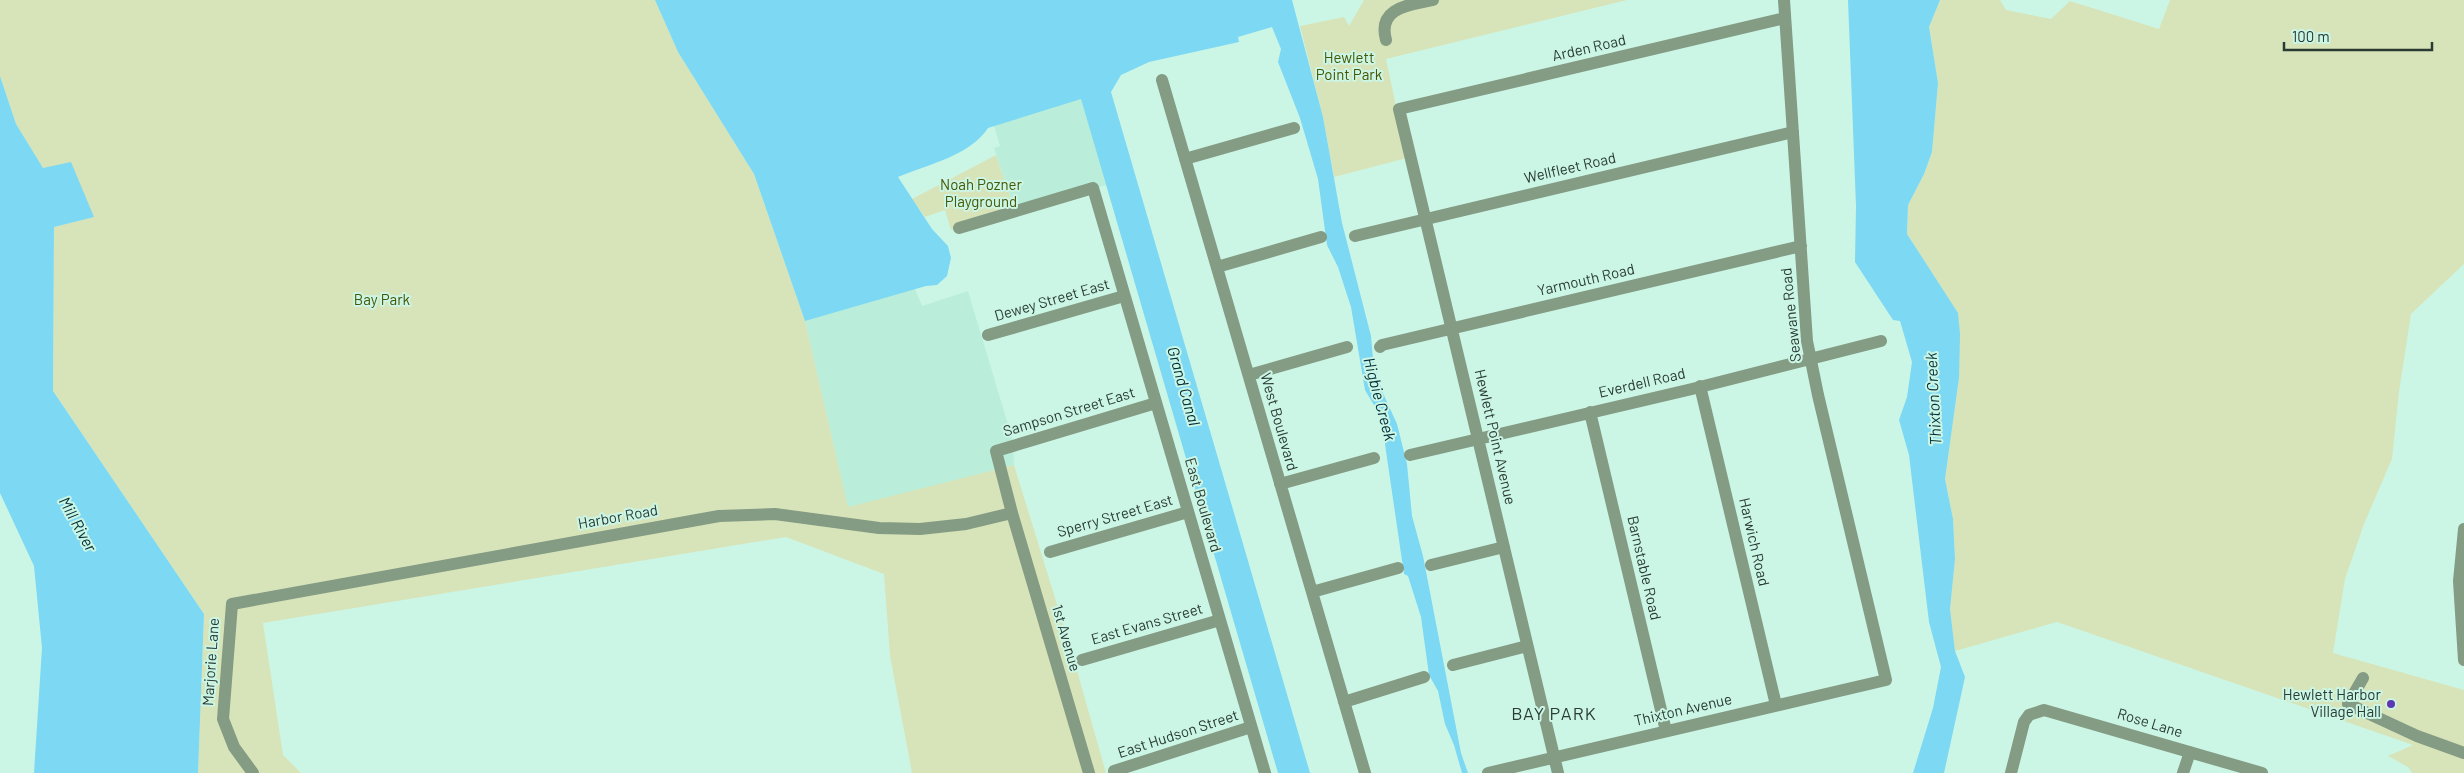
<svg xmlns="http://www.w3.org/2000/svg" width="2464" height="773" font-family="Barlow,sans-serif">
  <rect width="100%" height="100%" fill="#cbf6e6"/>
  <path fill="#baeeda" d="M1081,98l25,87 -91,26 -21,-63 6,-2 -6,-20z
    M915,289l7,17 46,-15 45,150 1,24 -166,43 -43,-187z"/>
  <path fill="#d7e4b9" d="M0,0h655l23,52 76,122 51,147 43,186 166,-42 58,188 34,120h-194l-22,-117 -6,-82 -98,-37 -523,86 20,132 18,18h-103l6,-159 -151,-223 1,-164 39,-10 -50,-49 -27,-44 -16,-48z
    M1364,0h263l-241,59 21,99 -73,19 -11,-60 -23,-91 44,-9 5,9z
    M1940,0h60l6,10 45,9 19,-18 89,28 11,-29h294v264l-53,50 -12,78 -7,67 -28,65 -19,55 -12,74 131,37v83h-52l-4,-6 -20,-11 25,-11 -356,-123 -102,29 -5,-42 5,-50 -2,-40 -8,-40 14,-101 -1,-64 -51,-80 1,-29 16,-31 8,-22 6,-69 -9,-56z
    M996,155l19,56 -64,19 -6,-20 -20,7 -13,-18z"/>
  <path fill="#7cd8f3" d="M655,0h637l31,117 19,106 29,113 2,23 9,32 15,33 10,40 5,52 11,40 38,197 7,20h-6l-8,-28 -9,-21 -7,-33 -9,-16 -8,-58 -13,-41 -4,-2 -23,-157 -16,-27 -14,-83 -13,-40 -11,-22 -9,-66 -18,-61 -22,-56 3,-13 -9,-22 -34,10 1,5 -90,20 -28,13 -10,17 199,681h-32l-197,-674 -93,29c-17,27 -61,37 -90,49l34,52 16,17 3,12 -4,18 -10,9 -11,1 -121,35 -51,-147 -76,-122z
    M1848,0h92l-11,27 9,56 -6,69 -8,22 -16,31 -1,29 51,79 2,21 -1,44 -14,101 8,40 2,40 -5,50 5,42 10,26 -21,96h-31l20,-65 8,-41 -12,-45 -20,-167 -10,-35 8,-23 5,-35 -12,-41 -7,-1 -38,-58 1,-56z
    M0,76l16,48 27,44 28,-6 23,55 -40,10 -1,164 151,223 -6,159h-164l8,-125 -8,-82 -34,-73z"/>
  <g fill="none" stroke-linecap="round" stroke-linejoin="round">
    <path stroke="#849b84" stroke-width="12" d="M1386,40c-9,-33 24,-35 47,-40
      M1162,80l203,693
      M1185,159l109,-31
      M959,228l134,-40 172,585
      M1355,236l438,-104
      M1217,267l104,-30
      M988,335l136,-39
      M1380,347l2,-2 419,-99
      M1249,375l98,-28
      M1700,386l76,319
      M1590,412l76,319
      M1410,455l282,-66 189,-48
      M1280,484l94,-26
      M2464,529l-5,52 5,79
      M1050,552l138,-40
      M1431,565l73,-18
      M1312,592l86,-24
      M1082,660l138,-40
      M1453,665l74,-19
      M2363,678l-15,26 69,32 47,17
      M1344,702l80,-25
      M1114,771l137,-44
      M253,773l-19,-26 -11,-28 9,-115 487,-88 56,-2 104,14 41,1 46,-5 46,-11
      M1089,773l-77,-260 -16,-62 160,-48
      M1488,773l398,-93 -68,-285 -11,-54 -23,-341
      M1558,773l-159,-664 386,-91
      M2011,773l13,-51 5,-7 15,-5 218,63
      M2183,773l7,-21"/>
  </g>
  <circle fill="#5e38b0" stroke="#cbf6e6" stroke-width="2" cx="2391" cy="704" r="5"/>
  <g text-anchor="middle" stroke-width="4" stroke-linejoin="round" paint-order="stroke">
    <g font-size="15" fill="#2a3b34" stroke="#cbf6e6">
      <text transform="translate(1589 48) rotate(-13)" y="5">Arden Road</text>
      <text transform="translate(1570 168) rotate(-13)" y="5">Wellfleet Road</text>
      <text transform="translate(1586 280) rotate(-13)" y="5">Yarmouth Road</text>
      <text transform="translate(1052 300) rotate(-16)" y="5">Dewey Street East</text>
      <text transform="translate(1791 315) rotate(-96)" y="5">Seawane Road</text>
      <text transform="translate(1642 383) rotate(-13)" y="5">Everdell Road</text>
      <text transform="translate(1069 412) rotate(-17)" y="5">Sampson Street East</text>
      <text transform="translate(1279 422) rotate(74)" y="5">West Boulevard</text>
      <text transform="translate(1495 437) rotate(77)" y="5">Hewlett Point Avenue</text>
      <text transform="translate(1203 505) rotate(74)" y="5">East Boulevard</text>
      <text transform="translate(1115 516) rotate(-16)" y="5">Sperry Street East</text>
      <text transform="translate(618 517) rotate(-10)" y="5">Harbor Road</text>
      <text transform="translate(1754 542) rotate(77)" y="5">Harwich Road</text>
      <text transform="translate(1644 568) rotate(77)" y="5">Barnstable Road</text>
      <text transform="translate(1147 624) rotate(-16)" y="5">East Evans Street</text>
      <text transform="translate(1066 638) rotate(74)" y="5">1st Avenue</text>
      <text transform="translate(211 662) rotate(-86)" y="5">Marjorie Lane</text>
      <text transform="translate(1683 710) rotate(-13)" y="5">Thixton Avenue</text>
      <text transform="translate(2150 723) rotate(17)" y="5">Rose Lane</text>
      <text transform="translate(1178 734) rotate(-18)" y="5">East Hudson Street</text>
    </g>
    <g font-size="15" fill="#475603" stroke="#cbf6e6">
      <text x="1349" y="63">Hewlett<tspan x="1349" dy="17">Point Park</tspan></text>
      <text x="981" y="190">Noah Pozner<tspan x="981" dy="17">Playground</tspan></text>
      <text x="382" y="305">Bay Park</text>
    </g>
    <g font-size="15" fill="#2a3b34" stroke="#cbf6e6" text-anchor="end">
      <text x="2381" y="700">Hewlett Harbor<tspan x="2381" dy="17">Village Hall</tspan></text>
    </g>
    <g font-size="16" font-style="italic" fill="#012f3a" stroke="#cbf6e6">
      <text transform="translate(1184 386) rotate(74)" y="6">Grand Canal</text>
      <text transform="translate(1380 399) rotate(75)" y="6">Higbie Creek</text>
      <text transform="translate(1933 399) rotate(-93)" y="6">Thixton Creek</text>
      <text transform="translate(78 524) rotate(61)" y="6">Mill River</text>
    </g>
    <g font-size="18" letter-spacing="1" fill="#2a3b34" stroke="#cbf6e6">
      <text x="1554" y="720">BAY PARK</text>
    </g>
  </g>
  <path d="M2284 42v8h148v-8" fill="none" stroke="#2a3b34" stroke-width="2.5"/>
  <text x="2292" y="42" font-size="15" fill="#2a3b34" stroke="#cbf6e6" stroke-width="4" paint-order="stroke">100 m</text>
</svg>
